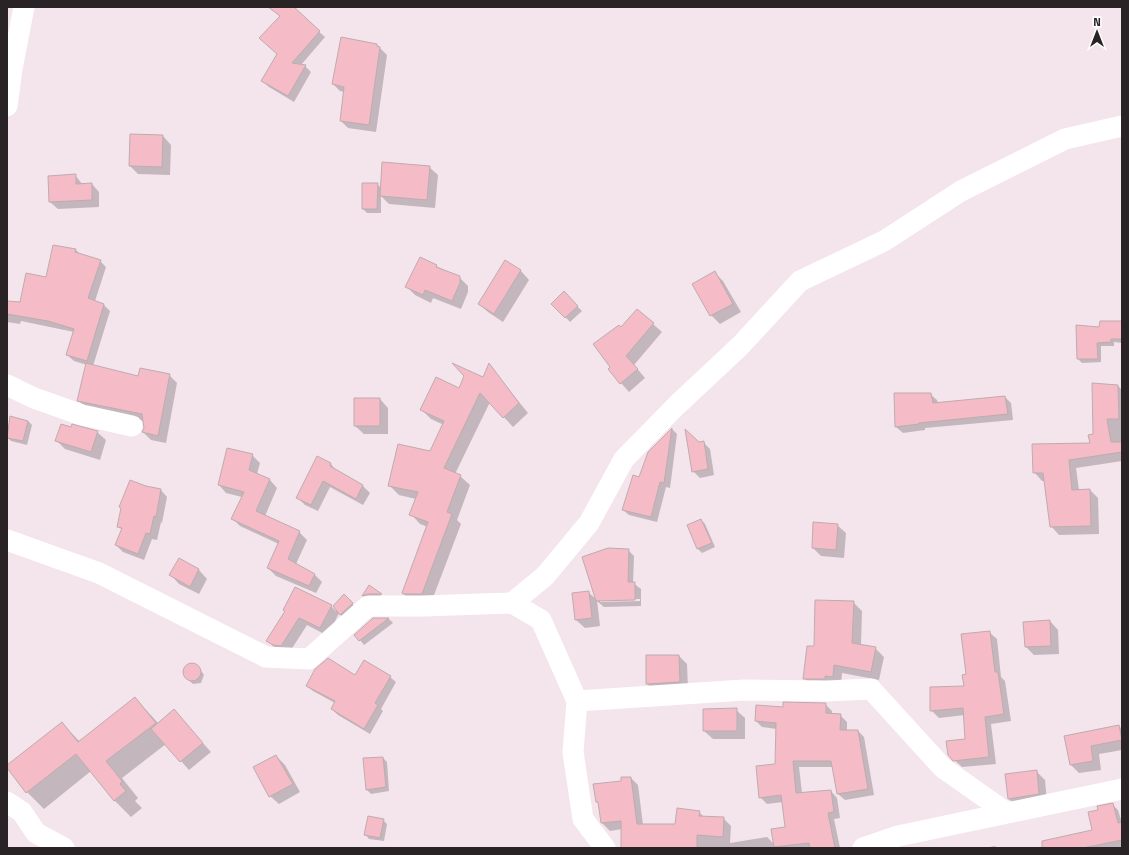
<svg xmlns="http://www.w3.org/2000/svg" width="1129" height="855" font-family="'Titillium Web',sans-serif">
  <rect width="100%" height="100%" fill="#f4e4ec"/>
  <path fill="#0003" fill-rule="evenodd" d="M280,7h11l34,30 -24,28 4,1 6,6 -17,30 -25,-15 -7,-6 16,-27 3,-37z
    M377,45l10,10 -11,77 -28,-4 -7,-7 4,-29 -5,-1 -7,-7z
    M163,136l8,9 -1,30 -32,-1 -8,-8z
    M429,167l9,8 -3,33 -46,-4 -8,-8v17h-14l-4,-4 14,-25 4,4z
    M75,175l8,10 9,-1 7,8v15l-41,2 -8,-7z
    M76,250l4,4 20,7 6,6 -11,34 9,4 6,6 -17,55 46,11 30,-2 8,8 -11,60 -15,-3 -8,-8 2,-4 -1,-7 -58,-13 -8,-8 9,-35 -13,-4 -7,-6 7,-23 -53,-11 -1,3 -13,-2v-20l14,1z
    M421,259l38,18 9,9v6l-7,17 -28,-11 -2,5 -16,-8 -8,-8z
    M505,262l16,9 8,9 -26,42 -15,-10 -9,-8z
    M714,272l9,9 18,31 -21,12 -9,-9 -18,-31z
    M564,293l18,18 -12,11 -17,-18z
    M1122,322v21l-8,-1v4h-13v16l-19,1 -4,-4 -1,-33 23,2z
    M653,324l9,8 -28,33 11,13 -16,14 -8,-9 -9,-16 9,-38z
    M489,365l39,48 -15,14 -23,-25 -35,72 5,2 10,9 -13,35 4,4 -30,79h-19l-9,-10 25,-66 -8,-3 -9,-10 5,-15 -17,-4 -10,-10 42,-33 13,-27 -13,-6 -10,-10 62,-31z
    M1118,386l4,4v71l-46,7 3,22h11l8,8 1,36 -40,1 -8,-9 -6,-45h-3l-8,-9 57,-28z
    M930,394l7,6 1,4 67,-7 6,6 2,17 -88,8v2l-22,3 -7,-6z
    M380,399l8,9v26h-24l-9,-8z
    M11,418l17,3 4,4 -5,20 -16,-4 -4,-4z
    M672,429l5,5 -7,54 -4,-1 -9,35 -28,-7 -6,-5 17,-32z
    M97,432l9,8 -6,20 -35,-11 -8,-8z
    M703,442l7,7 4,26 -14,3 -7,-7 6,-28z
    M252,455l8,8 -3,11 13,6 7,8 -12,28 34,16 8,8 -11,24 18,10 8,8 -6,11 -40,-17 -8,-8 11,-24 -39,-18 -8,-8 10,-21 -16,-4 -7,-8z
    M317,458l14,6 6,8 26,14 7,7 -7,12 -33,-18 -12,24 -13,-6 -7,-7z
    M146,487l15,3 6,7 -5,26 -1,-1 -4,18 -5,-1 -8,21 -21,-8 -7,-7 6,-15 -4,-4z
    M701,520l4,4 10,23 -13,6 -4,-4 -10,-24z
    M837,525l9,8 -2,25 -23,-2 -8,-8z
    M628,550l6,6 -1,27 8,6v17l-37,1 -7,-6zM640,599v2l-40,1v-2z
    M1121,550h1v30z
    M179,559l20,11 8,9 -8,15 -20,-10 -8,-9z
    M370,587l11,8 3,3 -17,2 -4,-4z
    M588,592l9,8 3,26 -15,2 -9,-8z
    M344,596l13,12 -13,11 -5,-6 -11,23 -21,-11 -18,28 -14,-5 -7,-7 18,-29 45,-6 5,5z
    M853,602l9,9 -1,34 14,3 9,9 -5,23 -37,-7 -1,12 -28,2 -9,-9 11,-31z
    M373,619h16l4,4 -29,22 -8,-10z
    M1050,621l8,9 1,24 -25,1 -8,-8z
    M989,632l8,7 4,38 4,4 6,40 -20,3 5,40 -34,3 -13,-12 18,-15 -2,-25 -26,3 -8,-8 34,-23 2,-12z
    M647,656h32l8,8 1,26 -32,2 -9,-8z
    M190,664l8,3 4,5 2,3 -3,8 -8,1 -9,-8v-7z
    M355,676l35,1 6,5 -15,27 2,2 -13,23 -32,-19 -6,-6 3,-6 -22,-12 -6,-5z
    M135,698l24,26 15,-13 37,41 -22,18 -23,-26 -44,34 16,20 -3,3 7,7 -11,9 -16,-16 -24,-30 -47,38 -17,-17 -20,-25 55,-44 18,19z
    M825,704l7,7v3l8,1 7,7v9h11l6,6 10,58 -29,5 -7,-6 -5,-27h-34l3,26 29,-2 6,7 3,20 -6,1 6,29h-218v-19l-12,2 -8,-8 -3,-19 -2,-2 25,-20 9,-4 7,7 5,40h33l23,-13 5,5 19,1 8,8 -1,17 37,-6 7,7 12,-16 -3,-26 -16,2 -7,-7 16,-32 1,-36 -15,-2 -6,-6 29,-13z
    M736,710l9,8v21h-32l-9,-8z
    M1119,726l3,3v21l-23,4 2,16 -22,3 -8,-8 -5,-28z
    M276,756l9,9 15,27 -21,12 -9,-8z
    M383,758l4,4 2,29 -18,3 -4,-4z
    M1036,771l9,9 2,22 -29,5 -9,-8 -3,-24z
    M1112,804l6,6 4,13v25h-65l36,-17 7,-21z
    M383,820l4,4 -3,17 -15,-2 -4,-5z
    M995,846l2,2h-13z"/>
  <path fill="#f5bbc6" stroke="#beacaf" d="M268,7h26l26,24 -28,32 14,2 -18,31 -27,-15 16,-27 -18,-16 21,-22z
    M341,37l36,7v2l3,1 -11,78 -29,-4 4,-34 -12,-3z
    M130,134l33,1 -1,32 -33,-1z
    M382,162l48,4 -3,34 -47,-4z
    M76,174v10l16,-1v17l-43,2 -1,-26z
    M362,183h16l-1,26h-15z
    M53,245l23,4 -1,3 26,8 -13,38 16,6 -17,57 -21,-6 8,-26 -26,-8 -41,-7v-13l13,1 6,-29 20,4z
    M420,257l17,8 -1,2 24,9v7l-8,18 -27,-11 -2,5 -18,-8z
    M505,260l16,10 -27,44 -16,-10z
    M715,271l18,33 -23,12 -18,-32z
    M564,291l14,15 -13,12 -14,-14z
    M637,309l17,14 -28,33 12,13 -18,15 -12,-15 2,-2 -17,-23 26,-19 2,2z
    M1100,321h22v18h-11v3l-14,1 1,16h-21l-1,-34 23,2z
    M86,363l52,13 2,-8 30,6 -12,62 -16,-4 2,-4 -2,-14 -65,-13z
    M452,363l31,14 6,-14 30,40 -16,15 -23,-25 -36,75 17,7 -14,37 5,2 -30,80h-19l-1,-1 26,-71 -19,-7 9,-23 -30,-6 10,-42 32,7 14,-30 -24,-11 16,-33 23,11 5,-12z
    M1092,383l26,2 1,34h-12l4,23h11v10l-53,8 3,30 18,-1 1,37 -41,1 -7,-54h-10l-1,-29 58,-1 -2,-8 5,-1z
    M894,393h37l2,10 72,-7 3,18 -89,9v1l-24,3z
    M354,398h26v28h-26z
    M10,416l18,5 -5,20 -16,-3z
    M61,424l10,3 1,-3 26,7 -7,21 -36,-11z
    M672,428l-8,55 -4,-1 -9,35 -29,-7 11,-35 6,2 9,-25z
    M685,429l14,13 5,-1 4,28 -16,3z
    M227,448l26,6 -4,16 21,9 -14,32 44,20 -12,28 27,15 -6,12 -42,-18 12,-27 -48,-22 13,-27 -26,-7z
    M317,456l14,7 -1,3 33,19 -7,14 -33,-18 -12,24 -15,-7z
    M130,480l16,6 15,3 -5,28 -2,-1 -4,18 -4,-1 -8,21 -23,-9 7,-17 -5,-1 4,-19 -2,-1z
    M701,519l11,24 -15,6 -10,-24z
    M813,522l25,2 -2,26 -24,-2z
    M608,548l21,1 -1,33h7v18l-39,1 -14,-44z
    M179,558l20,11 -9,18 -21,-12z
    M369,585l13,9h-14l-6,2z
    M295,587l37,18 -12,23 -21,-10 -18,28 -8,-1 -7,-4 19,-30 -2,-1z
    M589,591l3,27 -17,2 -3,-27z
    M344,594l9,9 -13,12 -7,-9z
    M815,600l39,1 -2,42 24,4 -5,25 -37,-7 -1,12 -8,-1v3h-22l4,-33h7z
    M373,618h16l-30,23 -5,-6z
    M1050,620l1,26 -26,1 -2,-25z
    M990,631l5,41h3l6,42 -19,3 4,40 -36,4 -5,-6 -2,-14 19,-2 -2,-31 -33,3v-24l34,-1 -2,-11 4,-1 -5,-40z
    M646,655h33l1,27 -34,2z
    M328,658l27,17 9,-15 27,16 -16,27 3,2 -14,24 -33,-20 4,-8 -29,-15 9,-17z
    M183 672a9 9 0 1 1 18 0a9 9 0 1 1-18 0Z
    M135,697l21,26 -50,38 16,20 -2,3 6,7 -12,10 -38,-47 -50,39 -19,-25v-3l55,-43 16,20z
    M783,702l43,1v10l15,1 -1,16h18l10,59 -31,5 -6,-33h-38l3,32 35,-3 3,22 -6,1 7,35h-25l-1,-5 -35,4 -3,-18 14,-2 -4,-32 -22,3 -3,-32 19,-2 1,-41 -21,-2 1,-16 27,2z
    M737,708v23h-34v-22z
    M174,709l29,34 -23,19 -29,-33z
    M1119,725l3,15 -31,6 2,15 -23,4 -6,-29z
    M276,755l17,29 -24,13 -16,-30z
    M383,757l3,30 -20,3 -3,-32z
    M1037,770l2,24 -31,5 -3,-25z
    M621,777h10l6,47h38l2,-16 23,3 -1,5 25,1 -1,20 -26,-2v13h-76v-27l-20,2 -3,-21h-2l-3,-18 28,-3z
    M1113,803l5,20 4,-1v18l-39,8h-41v-7l50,-11 -4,-18 10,-2 -1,-4z
    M368,816l16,3 -4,19 -16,-3z"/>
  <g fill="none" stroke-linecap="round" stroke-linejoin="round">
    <path stroke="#fff" stroke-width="21" d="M7,106l5,-37 12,-62
      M7,385l27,13 48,17 50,11
      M7,540l92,33 167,84 43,2 59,-53h55l89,-3 29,17 36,81 -4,51 10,67 22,29
      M512,603l33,-27 44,-53 35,-64 53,-54 63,-59 60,-65 84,-40 77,-50 104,-52 57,-13
      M577,701l167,-11 83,1 44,-2 72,79 64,45
      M7,802l15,10 14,21 28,15
      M863,848l35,-12 224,-47"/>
  </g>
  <rect width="1129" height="855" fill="none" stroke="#292326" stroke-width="16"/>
  <g transform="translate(1097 32)" stroke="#ffffff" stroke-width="3" paint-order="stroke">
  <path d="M0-3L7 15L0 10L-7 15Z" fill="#292326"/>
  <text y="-6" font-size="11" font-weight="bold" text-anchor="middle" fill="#292326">N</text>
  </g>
</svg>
